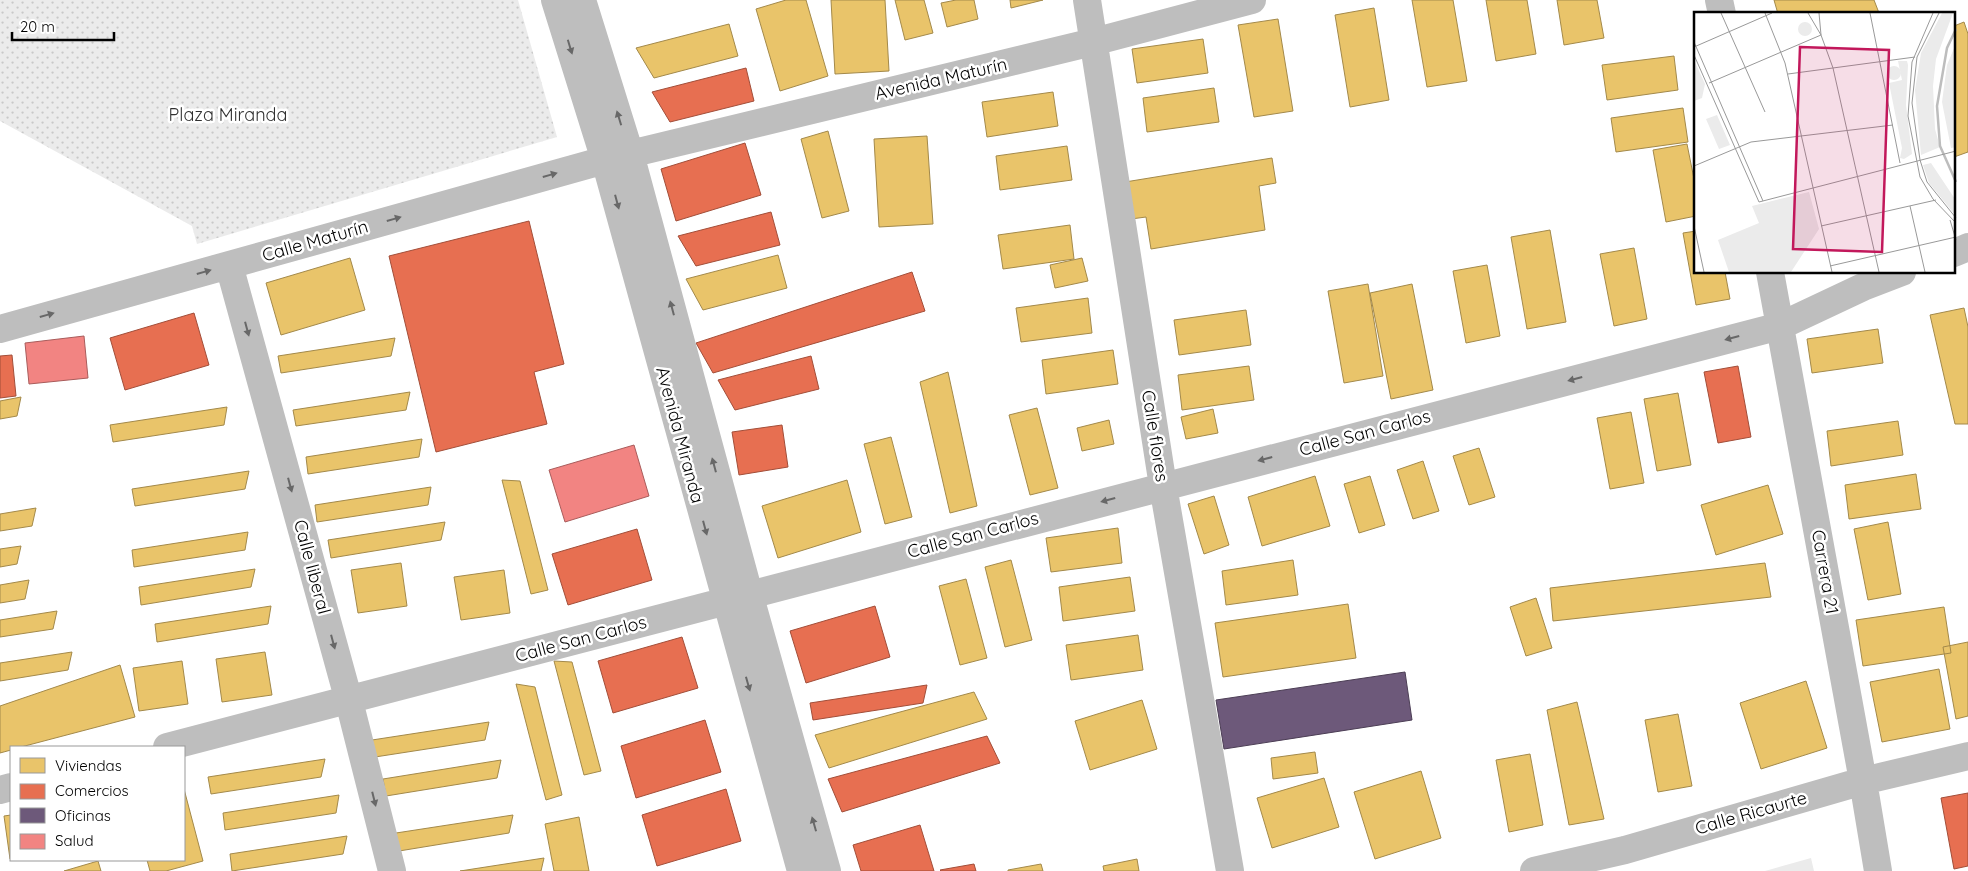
<svg xmlns="http://www.w3.org/2000/svg" width="1968" height="871" font-family="Quicksand,sans-serif">
  <defs>
    <pattern id="park-dots" width="8" height="8" patternUnits="userSpaceOnUse" patternTransform="scale(1.25)"><rect width="8" height="8" fill="#ebebeb"/><path d="M2 2h.1M6 6h.1" fill="none" stroke="#c8c8c8" stroke-width="1.8" stroke-linecap="round"/></pattern>
  </defs>
  <rect width="100%" height="100%" fill="#fff"/>
  <path fill="url(#park-dots)" d="M0,0h518l39,137 -360,107 -5,-18 -192,-105z"/>
  <path fill="#ebebeb" d="M1811,858l3,13h-49z"/>
  <path fill="#e9c46a" stroke="#a3894a" d="M786,0h20l22,76 -48,15 -24,-82z
    M831,0h54l4,71 -54,3z
    M895,0h29l9,33 -28,7z
    M956,0h18l4,19 -31,8 -6,-24z
    M1010,0h33l-32,8z
    M1412,0h41l14,81 -40,6z
    M1486,0h41l9,54 -40,7z
    M1557,0h40l7,38 -40,7z
    M1774,0h100l5,13 -101,1z
    M1374,8l15,92 -39,7 -15,-92z
    M1278,19l15,92 -39,6 -16,-92z
    M1964,22l4,12v118l-14,5v-131z
    M729,24l9,32 -84,22 -18,-30z
    M1203,39l5,34 -71,10 -5,-34z
    M1674,56l4,34 -71,10 -5,-35z
    M1214,88l5,34 -72,10 -4,-34z
    M1053,92l5,34 -71,11 -5,-35z
    M1683,108l5,34 -72,10 -5,-34z
    M828,131l21,80 -27,7 -21,-79z
    M927,136l6,88 -54,3 -5,-88z
    M1687,144l9,45v27l-30,6 -13,-72z
    M1067,146l5,34 -72,10 -4,-34z
    M1272,158l4,25 -17,3 6,44 -114,19 -5,-32 -15,2 -6,-37z
    M1070,225l4,34 -71,10 -5,-34z
    M1550,230l16,92 -39,7 -16,-92z
    M1696,231v41h29l5,27 -34,6 -13,-72z
    M1634,248l13,71 -33,7 -14,-72z
    M778,255l9,33 -84,22 -17,-31z
    M350,258l15,52 -84,25 -15,-52z
    M1082,258l6,23 -33,7 -5,-23z
    M1487,265l13,71 -34,7 -13,-72z
    M1368,284l15,92 -39,7 -16,-92z
    M1412,284l21,106 -42,9 -21,-106z
    M1088,298l4,35 -71,9 -5,-34z
    M1964,308l4,19v97h-13l-25,-109z
    M1246,310l5,35 -72,10 -5,-35z
    M1878,329l5,34 -71,10 -5,-34z
    M395,338l-4,18 -110,17 -3,-17z
    M1113,350l5,34 -72,10 -4,-34z
    M1249,366l5,34 -72,10 -4,-35z
    M948,372l29,134 -27,7 -30,-131z
    M410,392l-4,18 -110,16 -3,-16z
    M1678,393l13,72 -34,6 -13,-72z
    M21,397l-4,19 -17,3v-18z
    M227,407l-3,18 -111,17 -3,-17z
    M1037,408l21,80 -28,7 -21,-80z
    M1213,409l5,24 -32,6 -5,-22z
    M1631,412l13,71 -34,6 -13,-71z
    M1109,420l5,24 -32,7 -5,-23z
    M1898,421l5,34 -72,11 -4,-35z
    M891,437l21,80 -27,7 -21,-80z
    M422,439l-3,18 -111,17 -2,-17z
    M1479,448l16,49 -26,8 -16,-49z
    M1423,461l16,50 -26,8 -16,-49z
    M249,471l-4,18 -110,17 -3,-17z
    M1916,474l5,35 -72,10 -4,-34z
    M1315,476l15,50 -68,20 -14,-49z
    M1370,476l15,49 -26,8 -15,-49z
    M502,480l18,1 28,109 -17,4z
    M847,480l14,52 -83,26 -16,-52z
    M1768,485l15,49 -67,21 -15,-50z
    M431,487l-3,18 -111,17 -2,-17z
    M1214,496l15,49 -25,9 -16,-50z
    M36,508l-4,18 -32,5v-17z
    M445,522l-4,18 -110,18 -3,-18z
    M1888,522l13,72 -33,6 -14,-71z
    M1118,528l4,35 -71,9 -5,-34z
    M248,532l-3,18 -111,17 -2,-17z
    M21,546l-4,18 -17,3v-18z
    M1011,560l21,80 -27,7 -20,-80z
    M1293,560l5,35 -72,10 -4,-34z
    M401,563l6,43 -49,7 -7,-43z
    M1765,563l6,34 -218,24 -3,-33z
    M255,569l-4,18 -110,18 -2,-18z
    M504,570l6,43 -49,7 -7,-43z
    M1130,577l5,34 -72,10 -4,-34z
    M966,579l21,79 -27,7 -21,-79z
    M29,580l-4,19 -25,4v-18z
    M1536,598l16,50 -26,8 -16,-49z
    M1348,604l8,54 -133,19 -8,-54z
    M271,606l-3,18 -111,18 -2,-18z
    M1944,607l7,46 -88,13 -7,-46z
    M57,611l-4,18 -53,8v-17z
    M1138,635l5,35 -72,10 -5,-35z
    M1968,642v74l-12,3 -13,-72z
    M72,652l-4,18 -68,11v-18z
    M265,652l7,43 -50,7 -6,-43z
    M182,661l6,43 -49,7 -6,-43z
    M554,661l18,1 29,109 -17,4z
    M120,665l15,52 -114,30h-10v3l-11,3v-47z
    M1939,669l11,60 -68,13 -12,-60z
    M1806,681l21,67 -66,21 -21,-66z
    M516,684l19,3 27,108 -16,5z
    M974,692l13,27 -158,49 -14,-33z
    M1142,700l15,49 -67,21 -15,-49z
    M1577,702l27,117 -35,6 -22,-115z
    M1678,714l14,72 -34,6 -13,-72z
    M489,722l-4,18 -110,17 -3,-17z
    M1315,752l3,21 -45,6 -2,-21z
    M1530,754l13,71 -34,7 -13,-72z
    M325,759l-4,18 -110,17 -3,-17z
    M501,760l-4,18 -111,18 -3,-17z
    M1421,771l20,67 -66,21 -21,-67z
    M1324,778l15,49 -67,21 -15,-50z
    M184,789l19,72 -37,10h-16l-3,-11h37z
    M339,795l-3,18 -111,17 -2,-17z
    M11,815v44h-1l-6,-43z
    M513,815l-4,18 -110,18 -3,-18z
    M579,817l10,54h-35l-9,-47z
    M347,836l-4,18 -111,17 -2,-17z
    M544,858l-3,13h-81z
    M1137,859l2,12h-35l-1,-5z
    M98,861l3,10h-37z
    M1041,864l2,7h-35v-1z"/>
  <path fill="#e76f51" stroke="#a24e39" d="M746,68l8,33 -84,21 -18,-30z
    M745,143l16,52 -85,26 -15,-52z
    M771,212l9,33 -84,21 -18,-30z
    M529,221l35,143 -30,8 13,52 -111,28 -47,-196z
    M912,272l13,39 -212,62 -17,-30z
    M194,313l15,52 -84,25 -15,-52z
    M12,355l4,41 -16,2v-42z
    M811,356l8,33 -84,21 -17,-30z
    M1738,366l13,71 -33,6 -14,-71z
    M782,425l6,42 -49,8 -7,-43z
    M637,529l15,51 -84,25 -16,-51z
    M875,606l15,51 -84,26 -16,-52z
    M682,637l16,51 -85,25 -15,-52z
    M927,685l-4,18 -110,17 -3,-17z
    M705,720l16,52 -85,26 -15,-52z
    M987,736l13,27 -158,49 -14,-33z
    M726,789l15,52 -84,25 -15,-51z
    M1968,793v73l-14,3 -13,-71z
    M920,825l14,46h-73l-8,-26z
    M974,864l2,7h-35l-1,-1z"/>
  <path fill="#6d597a" stroke="#4c3e55" d="M1405,672l7,48 -188,29 -8,-49z"/>
  <path fill="#f28482" stroke="#a95c5b" d="M84,336l4,42 -59,6 -4,-41z
    M634,445l15,51 -84,26 -16,-52z"/>
  <g fill="none" stroke-linecap="round" stroke-linejoin="round">
    <path stroke="#bebebe" stroke-width="28" d="M555,0l50,160 196,711
      M582,0l48,154 118,436 79,281
      M1087,0l76,486 67,385
      M1719,0l3,14
      M1954,253l14,-6
      M229,265l120,436 43,170
      M1770,272l93,509 15,90
      M0,329l605,-169 488,-118 159,-42
      M167,747l1613,-421 83,-39 39,-15
      M0,790l11,-3
      M1534,871l91,-21 238,-69 105,-25"/>
  </g>
  <defs><path id="oneway-solid" d="M-6-.8H1V-3.2L6.5 0L1 3.2V.8H-6Z" transform="scale(1.25)"/></defs>
  <g fill="#686868">
    <use href="#oneway-solid" transform="translate(570 47) rotate(73)"/>
    <use href="#oneway-solid" transform="translate(619 118) rotate(-107)"/>
    <use href="#oneway-solid" transform="translate(550 175) rotate(-16)"/>
    <use href="#oneway-solid" transform="translate(617 202) rotate(75)"/>
    <use href="#oneway-solid" transform="translate(394 219) rotate(-16)"/>
    <use href="#oneway-solid" transform="translate(204 272) rotate(-16)"/>
    <use href="#oneway-solid" transform="translate(672 308) rotate(-105)"/>
    <use href="#oneway-solid" transform="translate(47 315) rotate(-16)"/>
    <use href="#oneway-solid" transform="translate(247 329) rotate(75)"/>
    <use href="#oneway-solid" transform="translate(1732 338) rotate(165)"/>
    <use href="#oneway-solid" transform="translate(1575 379) rotate(165)"/>
    <use href="#oneway-solid" transform="translate(1265 459) rotate(165)"/>
    <use href="#oneway-solid" transform="translate(714 465) rotate(-105)"/>
    <use href="#oneway-solid" transform="translate(290 485) rotate(75)"/>
    <use href="#oneway-solid" transform="translate(1108 500) rotate(165)"/>
    <use href="#oneway-solid" transform="translate(705 528) rotate(75)"/>
    <use href="#oneway-solid" transform="translate(333 642) rotate(75)"/>
    <use href="#oneway-solid" transform="translate(748 684) rotate(74)"/>
    <use href="#oneway-solid" transform="translate(374 799) rotate(76)"/>
    <use href="#oneway-solid" transform="translate(814 824) rotate(-106)"/>
  </g>
  <g text-anchor="middle" stroke-width="5" stroke-linejoin="round" paint-order="stroke">
    <g font-size="18" fill="#000" stroke="#fff">
      <text transform="translate(941 79) rotate(-13)" y="6">Avenida Maturín</text>
      <text transform="translate(315 241) rotate(-16)" y="6">Calle Maturín</text>
      <text transform="translate(1365 433) rotate(-15)" y="6">Calle San Carlos</text>
      <text transform="translate(680 435) rotate(75)" y="6">Avenida Miranda</text>
      <text transform="translate(1155 436) rotate(81)" y="6">Calle flores</text>
      <text transform="translate(973 535) rotate(-15)" y="6">Calle San Carlos</text>
      <text transform="translate(312 567) rotate(75)" y="6">Calle liberal</text>
      <text transform="translate(1825 572) rotate(80)" y="6">Carrera 21</text>
      <text transform="translate(581 639) rotate(-15)" y="6">Calle San Carlos</text>
      <text transform="translate(1751 813) rotate(-16)" y="6">Calle Ricaurte</text>
    </g>
    <g font-size="18" fill="#313131" stroke="#fff">
      <text x="228" y="121">Plaza Miranda</text>
    </g>
  </g>
  <g transform="translate(1694 12)">
    <rect width="261" height="261" fill="#fff"/>
    <path d="M248,1h11l-17,46 -3,27 2,43 5,18 -19,8 -6,-65 6,-37zM261,34l1,101 -5,1 -9,-46 5,-37zM204,49h9l1,4 -2,40 6,49 -8,5 -4,-1 2,-10 -13,-65 13,-3zM23,103l13,30 -11,4 -13,-30zM237,151l24,36v16l-26,-32 -6,-18zM115,180l10,37 -28,43h-62l-11,-32 41,-17 -7,-17z" fill="#ebebeb"/>
    <path d="M104 17a7 7 0 1 1 14 0a7 7 0 1 1-14 0ZM0,48l11,24 -3,14 -8,3zM193 61a7 7 0 1 1 14 0a7 7 0 1 1-14 0Z" fill="#ebebeb"/>
    <path fill="none" stroke="#bdbdbd" stroke-width="2.5" d="M262,17l-9,19 -10,58 3,40 16,36"/>
    <path fill="none" stroke="#999" stroke-width="1" d="M27,1l44,99M71,1l20,50 47,209M125,1l2,22 12,33 46,204M176,1l30,150M239,1l-21,49 -4,54 12,61 13,22 23,24M245,1l-22,44 -5,46 8,57 7,22 29,36M0,30l69,159M0,35l78,-34M0,43l65,147 197,-51M94,62l127,-17M15,71l112,-48 -13,-22M0,154l57,-24 142,-17M216,194l15,66M256,208l6,20M0,214l10,46M127,214l115,-26M136,254l126,-29"/>
    <path fill="#c2185b" fill-opacity="0.15" stroke="#c2185b" stroke-width="2.5" d="M106,35l89,3 -7,202 -89,-3z"/>
    <rect width="261" height="261" fill="none" stroke="#000" stroke-width="2.5"/>
  </g>
  <rect x="10" y="746" width="175" height="115" fill="#ffffff" stroke="#999999"/>
  <rect x="20" y="758" width="25" height="15" fill="#e9c46a" stroke="#999999"/>
  <text x="55" y="771" font-size="15" fill="#000000">Viviendas</text>
  <rect x="20" y="784" width="25" height="15" fill="#e76f51" stroke="#999999"/>
  <text x="55" y="796" font-size="15" fill="#000000">Comercios</text>
  <rect x="20" y="808" width="25" height="15" fill="#6d597a" stroke="#999999"/>
  <text x="55" y="821" font-size="15" fill="#000000">Oficinas</text>
  <rect x="20" y="834" width="25" height="15" fill="#f28482" stroke="#999999"/>
  <text x="55" y="846" font-size="15" fill="#000000">Salud</text>
  <path d="M12 32v8h102v-8" fill="none" stroke="#000000" stroke-width="2.5"/>
  <text x="20" y="32" font-size="15" fill="#000000" stroke="#ffffff" stroke-width="4" paint-order="stroke">20 m</text>
</svg>
